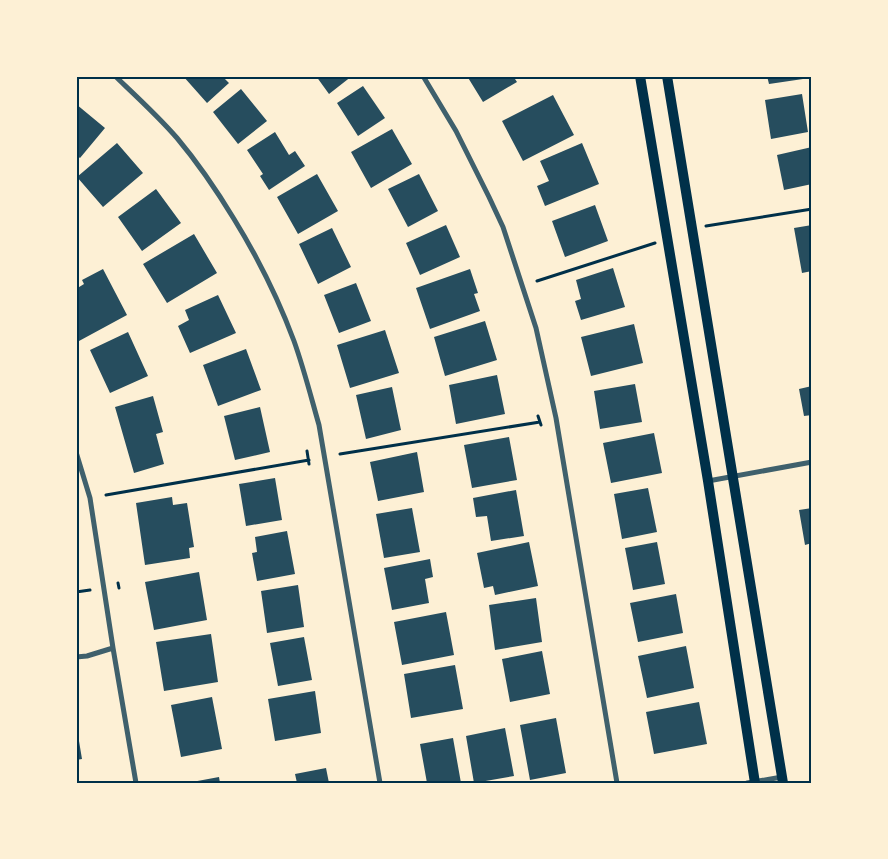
<svg xmlns="http://www.w3.org/2000/svg" width="888" height="859" font-family="'Alegreya Sans',sans-serif">
  <rect width="100%" height="100%" fill="#fdf0d5"/>
  <path fill="#264d5e" d="M183,76h39l7,7 -22,20z
    M316,76h36l-23,18z
    M467,76h46l4,6 -34,20z
    M767,76h36v3l-34,5z
    M363,86l22,32 -27,18 -21,-33z
    M241,89l26,32 -29,23 -25,-32z
    M802,94l6,38 -37,7 -6,-39z
    M553,95l21,40 -51,26 -21,-40z
    M76,104l29,24 -25,30 -4,-3z
    M392,129l20,35 -41,24 -20,-36z
    M275,132l14,23 6,-4 10,15 -36,24 -9,-14 3,-2 -16,-24z
    M117,143l26,30 -40,34 -26,-30z
    M582,143l17,41 -54,22 -8,-20 12,-5 -9,-20z
    M812,147v37l-28,6 -7,-35z
    M317,174l21,37 -40,23 -21,-37z
    M419,174l19,37 -30,16 -20,-38z
    M156,189l25,34 -39,28 -24,-34z
    M595,205l13,36 -43,16 -13,-36z
    M446,225l14,32 -40,18 -14,-32z
    M812,225v46l-10,2 -8,-45z
    M332,228l19,39 -33,17 -19,-40z
    M194,234l23,39 -50,30 -24,-39z
    M613,268l12,39 -44,13 -6,-19 6,-2 -5,-19z
    M103,269l24,46 -48,26 -3,-5v-47l8,-5 -2,-4z
    M470,269l8,24 -4,1 6,17 -50,18 -14,-41z
    M356,283l15,38 -32,12 -15,-38z
    M218,295l18,38 -46,20 -12,-27 11,-6 -4,-10z
    M485,321l12,39 -52,16 -11,-39z
    M634,324l9,39 -52,13 -10,-39z
    M385,330l14,43 -49,15 -13,-43z
    M128,332l20,44 -38,17 -20,-43z
    M246,349l15,41 -43,16 -15,-41z
    M497,375l8,39 -49,10 -7,-39z
    M635,384l7,38 -42,7 -6,-38z
    M812,386v29l-8,1 -5,-27z
    M392,387l9,43 -35,9 -10,-44z
    M153,396l10,36 -7,2 8,30 -30,9 -19,-66z
    M260,407l10,45 -35,8 -11,-44z
    M654,433l8,40 -51,10 -8,-40z
    M509,437l8,43 -45,8 -8,-43z
    M417,452l7,40 -46,9 -8,-39z
    M275,478l7,42 -36,6 -7,-42z
    M648,488l9,44 -35,7 -8,-45z
    M516,490l8,46 -33,5 -4,-25 -11,1 -3,-19z
    M172,497l1,8 14,-2 7,44 -5,1 1,10 -45,7 -9,-62z
    M412,508l8,44 -36,6 -8,-44z
    M812,508v35l-7,2 -6,-35z
    M287,531l8,43 -38,7 -5,-28 5,-1 -2,-15z
    M529,542l9,44 -43,9 -2,-9 -9,2 -7,-35z
    M657,542l8,42 -32,6 -8,-42z
    M430,559l3,18 -8,2 4,24 -37,7 -8,-42z
    M199,572l8,48 -53,10 -9,-48z
    M298,585l6,42 -37,6 -6,-42z
    M676,594l7,39 -45,9 -8,-39z
    M536,598l6,44 -47,8 -6,-45z
    M446,612l8,43 -52,10 -8,-43z
    M211,634l7,48 -54,9 -8,-49z
    M304,637l8,43 -34,6 -8,-43z
    M686,646l8,42 -47,10 -9,-42z
    M542,651l8,43 -40,8 -8,-43z
    M455,665l8,44 -52,9 -7,-44z
    M315,691l6,42 -46,8 -7,-42z
    M212,697l10,52 -41,8 -10,-52z
    M699,702l8,42 -53,10 -8,-42z
    M556,718l10,55 -36,7 -10,-55z
    M505,728l9,48 -40,7 -8,-47z
    M76,729h1l5,30 -6,1z
    M453,738l8,45h-34l-7,-39z
    M326,768l3,15h-32l-2,-9z
    M219,777l1,6h-28v-1z"/>
  <g fill="none" stroke-linecap="round" stroke-linejoin="round">
    <path stroke="#003049" stroke-width="3" d="M706,226l106,-17
      M537,281l118,-38
      M538,416l3,9
      M307,451l2,13
      M340,454l200,-32
      M106,495l203,-35
      M118,583l1,5
      M76,592l14,-2
      M76,635l1,2"/>
    <path stroke="#3f606c" stroke-width="5" d="M115,76c21,20 43,40 62,62 21,25 40,53 57,81 24,39 44,79 60,122 10,28 17,56 25,84l61,358
      M423,76l33,55 33,66 14,30 33,101 20,90 61,365
      M76,452l14,46 23,150 23,135
      M708,481l104,-19
      M76,657l11,-1 26,-8
      M747,783l35,-6"/>
    <path stroke="#003049" stroke-width="10" d="M640,76l68,405 47,302
      M667,76l116,707"/>
  </g>
  <rect width="888" height="859" fill="none" stroke="#fdf0d5" stroke-width="155"/>
  <rect x="78" y="78" width="732" height="704" fill="none" stroke="#003049" stroke-width="2"/>
</svg>
